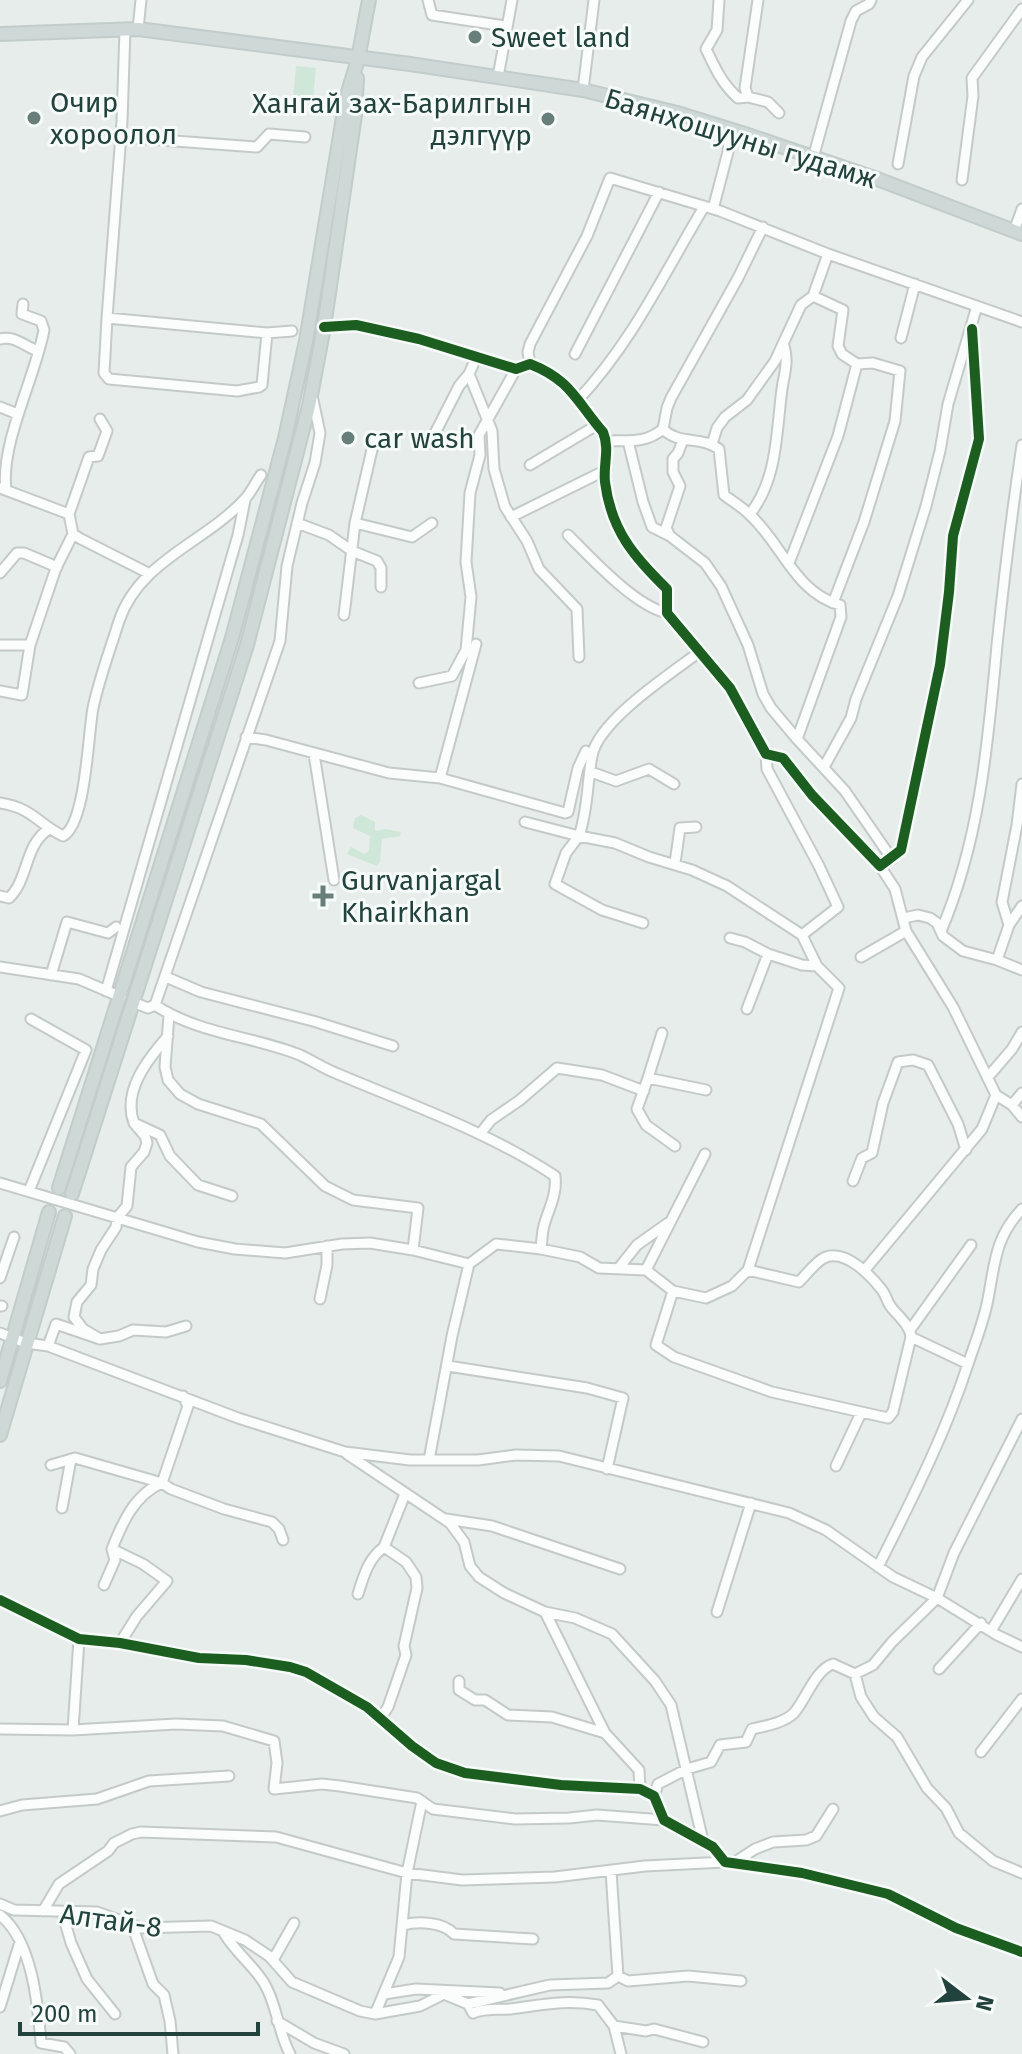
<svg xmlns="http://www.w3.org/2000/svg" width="1022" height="2054" font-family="'Fira Sans',sans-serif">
  <rect width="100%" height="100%" fill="#e7edea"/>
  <path fill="#cfe7d8" d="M296,66l20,2 -3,32 -20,-2z
    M361,815l14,7v9l11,-2 15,3 -1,4 -18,3 -2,23 -3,4 -30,-12 4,-7 13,7 5,-3 1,-15 -17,-8 2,-10z"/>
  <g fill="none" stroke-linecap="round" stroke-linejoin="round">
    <g stroke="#c4cac8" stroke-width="13">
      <path id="minor" d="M428,0l4,15 73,11
        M719,0l-2,30 -11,19c9,19 16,35 32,49l10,-1
        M758,0l-13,88 3,9 20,5 11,11
        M138,29l3,-29
        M498,77l14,-77
        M583,90l11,-90
        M120,137l137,10 12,-13 36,3
        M813,158l38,-137 5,-10 13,-7 2,-4
        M898,164l16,-88 8,-19 46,-57
        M962,180l11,-84 -1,-18 50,-69
        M713,209l15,-57 2,-22
        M763,227l-25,51 -67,120 -4,10 -4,21c15,16 39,7 56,20l5,46c8,6 18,12 25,19 33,29 45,78 91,91l1,12 -44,122 48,52 47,68
        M1014,231l8,-22
        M813,296l30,14 -5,36 4,8 15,10 16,-1 27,8 -5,50 -31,101 -31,81
        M107,318l15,-197 3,-92
        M324,327l32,-2 63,14 97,30 14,-5c41,16 46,37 73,68 7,17 0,33 2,50 6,48 29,75 62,107v24l63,75 36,66 17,4 29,37 68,71 21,-16 39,-185 9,-73 4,-56 26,-97 -7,-110
        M267,333l-5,52 -3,2 -22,4 -128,-12 -5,-6 3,-55 160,15 25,-2
        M901,338l14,-54
        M0,339c14,-4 24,7 38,12
        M575,354l84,-162
        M476,358l-7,16 23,57 2,38 11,38 22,34 12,28 38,40 2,48
        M530,364l-2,-12 2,-8 57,-108 23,-58 110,33 108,43 194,68
        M578,400c55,-59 85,-125 126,-193
        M0,407l15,6
        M683,440l-5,13 -5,6v13l7,14 -14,42 4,8 35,27 16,23 27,59 15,49 8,14 26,31
        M607,441c22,-1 38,3 56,-12
        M628,441l15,61 9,25 18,9
        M430,443l29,-57 10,-12
        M712,444l5,-16 8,-11 22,-17 28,-39 26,-56 12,-9 15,-42
        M530,465l67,-40
        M0,488l69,26 4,20 8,5 69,35
        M6,489c-6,-45 30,-114 38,-159l-3,-9 -19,-7 1,-10
        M69,514l20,-57 9,-1 9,-25 -7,-12
        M750,514c28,-36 26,-81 32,-125 2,-15 7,-27 2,-43
        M511,517l95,-47
        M297,523l32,12 23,16 25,10 4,7v19
        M355,523l19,-82
        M568,535c24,24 67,71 99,78
        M789,563l49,-127 19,-72
        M0,573l17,-20h7l33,14
        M344,615l11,-92 57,14 20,-14
        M0,645h30l26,-77 17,-34
        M419,683l33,-7 14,-26 5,-53 -5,-35 4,-69 10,-38 -1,-20 37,-66
        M0,691l22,4 8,-50
        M246,737l20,3 123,33 51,5 125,35 3,-1 10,-44 8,-17
        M314,754l20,126
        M766,754l1,15 52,97 19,41 -36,28
        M824,767l27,-49 5,-19 42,-103 28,-90 14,-55 8,-47 29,-98
        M591,772l25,9 33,-12 25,15
        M440,778l36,-134
        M0,803c35,6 35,19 63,33 23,-12 25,-102 30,-128 6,-29 17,-58 26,-87 20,-60 85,-78 125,-121 7,-7 11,-17 17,-25
        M525,822l54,14c9,-26 8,-53 13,-80 6,-35 78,-82 106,-103
        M675,863l5,-35 16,-1
        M880,866l15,23 11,42 47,76 43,88 16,10 10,12
        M0,896l9,2c20,-19 15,-53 40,-69
        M904,918l14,-3 12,3 7,5 6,13 20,15 34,9 25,10
        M643,923l-41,-13 -47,-26 11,-31 13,-17 36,7 34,14 43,13 35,16 75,49 15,31 22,22 -91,282
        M1009,925l-7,-23 15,-77 5,-41
        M941,931c39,-91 47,-189 56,-286 7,-67 15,-134 25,-200
        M730,938l15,4 23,12
        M861,957l45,-26
        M997,960l12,-35 13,-19
        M0,967l79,12 42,18
        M51,975l16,-53 41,11 8,-6
        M166,977l35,15 112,29 80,25
        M106,991l132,-456 7,-35
        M135,1003l13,5 7,-3 125,-364 7,-75 15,-63 13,-40 5,-30 -7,-33
        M155,1005c43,29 98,31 145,50 13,6 25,14 38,19 73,31 151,58 217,102 2,18 -5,30 -10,46 -3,8 -3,18 -4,27
        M747,1009l21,-55 34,11 15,1
        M169,1015l-4,52 3,13 12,14 18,10 63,20 64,62 28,14 65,8 -5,42
        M168,1036c-20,23 -46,55 -34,87l26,12 10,21 28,29 34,11
        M988,1077l24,-28 10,-17
        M648,1078l14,-45
        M1012,1105l10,-12
        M480,1134l11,-14 29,-20 37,-32 45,7 42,16
        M675,1146l-29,-21 -9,-16 11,-31 58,12
        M853,1181l9,-23 10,-5 11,-50 15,-41 15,-2 15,5 30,59 8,26
        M0,1183l198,59 37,7 50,4 57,-9 28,-1 43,7 56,14
        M29,1191l57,-141 -55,-31
        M618,1269l19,-24 31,-22
        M646,1270l59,-116
        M864,1271l118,-142 14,-34
        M0,1278l14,-41
        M673,1291l-17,54 18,12 98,35 116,26 5,-6 18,-75
        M320,1299l7,-34v-19
        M0,1306h2
        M910,1330l61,-85
        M0,1333l26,10 22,3 190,72 107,34 65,8h68l38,-5 43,1 230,57 37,17 67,47 44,21 60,37 25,12
        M100,1339l-17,-10 -9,-12 3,-15 14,-17 2,-16 8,-19 15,-23 1,-9 10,-12 4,-39 13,-15 3,-9 -2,-7 -11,-13
        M48,1346l8,-22 44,15 19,-3 14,-6 33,2 20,-6
        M448,1366l139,22 36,10 -16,71
        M347,1454l103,69 14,19 6,24 9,11 25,16 41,19 30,6 37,16 43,47 16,24 32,136
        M429,1460l23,-124 17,-72 27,-20 45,5 39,8 19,11 47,2 27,21 33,7 26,-12 16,-16 51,12c7,-7 18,-22 27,-25 21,-7 45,19 56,33 4,5 5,12 9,17 7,9 19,18 20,30l57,27
        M51,1465l24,-7 87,25 9,6 53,20 48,13 7,7 4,11
        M836,1466l25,-53
        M62,1508l9,-49
        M446,1519l46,7 128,43
        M878,1567c33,-66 67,-132 90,-203 7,-21 16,-43 20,-65 7,-36 7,-62 34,-90
        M104,1585l11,-25 -3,-11
        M358,1594c6,-19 10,-35 26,-47
        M0,1600l79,39 41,4 79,15 47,2 44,7 16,5 61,35 45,39 24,17 29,10 96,12 79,4 14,7 10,24 49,27 12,15 77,11 86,21 68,34 66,24
        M545,1612l60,121 34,37 1,19
        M717,1612l34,-109
        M991,1631l31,-52
        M120,1643l17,-27 30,-35 -24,-17 -31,-15c10,-26 23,-55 50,-66l26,-77 -5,-10
        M939,1669l42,-46
        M855,1674l6,23 13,20 23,20 30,51 19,20 13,25 34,28 29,12
        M459,1681v9l16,10h10l23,15 44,2 53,16
        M380,1719l8,-12 18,-52 -2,-9 13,-58 -1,-11 -10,-15 -22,-15 21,-53
        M0,1729l73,1 103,-6 47,2 51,15 3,22 -3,26 48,-5 18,2 77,12 16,11 82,10 54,-1 28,-3 67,5
        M73,1730l6,-91
        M981,1752l41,-53
        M654,1796l4,-12 29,-15 24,-7 9,-17 26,-3 6,-13c13,-3 32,-6 42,-16 12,-14 22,-44 39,-49l22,10 18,-9 19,-23 45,-44 17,-45 68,-134
        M0,1811l22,-6 75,-6 52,-18 80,-5
        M735,1862l20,-13 18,-7 33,-2 10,-4 17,-27
        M611,1871l7,105
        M0,1904l14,6 83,2 44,16 70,-2 34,14 24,16 23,26 68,29 15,3 45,-8 24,-12 24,10 82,-19 58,-2 10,-7 10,5 60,-5 53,5
        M43,1911l16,-27 49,-33 6,-8 18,-9 9,-2 135,5 131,36 55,7 93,-3 90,-11 80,-4
        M62,1912l9,31 16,36 28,35
        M0,1915c32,25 38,89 41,128l23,4 6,7
        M132,1925l21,59 11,11 6,26 3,33
        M403,1925c16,-4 40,-3 51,9l79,5
        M224,1933c11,19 29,32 40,50 13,21 14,49 26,71
        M273,1960l21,-37
        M384,1994l32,-5 84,4
        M468,2004l5,9c12,-5 24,-3 37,-4 32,-4 54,-10 88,-4l16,21 7,28
        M0,2007l19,-62
        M375,2014l24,-57 8,-84 15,-72
        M277,2021l37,22 30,11
        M614,2026l32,5 8,-2 49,13"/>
    </g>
    <g stroke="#c2ccca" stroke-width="16">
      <path id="major" d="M0,34l138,-5 272,35 173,26 94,23 71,22 124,42 150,57
        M59,1188l173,-550 53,-200 21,-97 40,-242 12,-40 11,-59
        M72,1194l175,-549 62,-239 15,-79 31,-212 2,-37
        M0,1381l49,-169
        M0,1435l65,-219"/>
    </g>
    <use href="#minor" stroke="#fbfcfc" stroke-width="9"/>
    <use href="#major" stroke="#ced8d6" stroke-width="12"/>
    <g stroke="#f6fbf9" stroke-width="15">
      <path id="cycleway" d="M324,327l32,-2 63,14 97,30 14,-5c41,16 46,37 73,68 7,17 0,33 2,50 6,48 29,75 62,107v24l63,75 36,66 17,4 29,37 68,71 21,-16 39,-185 9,-73 4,-56 26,-97 -7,-110
        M0,1600l79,39 41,4 79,15 47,2 44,7 16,5 61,35 45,39 24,17 29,10 96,12 79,4 14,7 10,24 49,27 12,15 77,11 86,21 68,34 66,24"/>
    </g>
    <use href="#cycleway" stroke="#1b5e20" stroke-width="10"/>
  </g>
  <g fill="#677e7a" stroke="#f6fbf9" stroke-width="3">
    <circle cx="475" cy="37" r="8"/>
    <circle cx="34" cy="118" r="8"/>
    <circle cx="548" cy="119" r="8"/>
    <circle cx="348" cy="438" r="8"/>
    <path d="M319 884h8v8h8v8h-8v8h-8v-8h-8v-8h8z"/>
  </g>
  <g text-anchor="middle" stroke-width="6" stroke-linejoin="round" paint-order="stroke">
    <g font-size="28" fill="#22433d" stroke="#f6fbf9" text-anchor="start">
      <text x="491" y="47">Sweet land</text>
      <text x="50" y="112">Очир<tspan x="50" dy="32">хороолол</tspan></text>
      <text x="532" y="113" text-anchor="end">Хангай зах-Барилгын<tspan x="532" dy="32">дэлгүүр</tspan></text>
      <text x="364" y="448">car wash</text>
      <text x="341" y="890">Gurvanjargal<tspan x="341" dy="32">Khairkhan</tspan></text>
    </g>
    <g font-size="28" fill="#22433d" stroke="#f6fbf9">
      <text transform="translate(741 138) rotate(17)" y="10">Баянхошууны гудамж</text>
      <text transform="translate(111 1920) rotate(8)" y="10">Алтай-8</text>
    </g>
  </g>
  <g transform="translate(966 1998) rotate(106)" stroke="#f6fbf9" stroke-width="6" paint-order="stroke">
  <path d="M0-6L14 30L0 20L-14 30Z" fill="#22433d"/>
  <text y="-12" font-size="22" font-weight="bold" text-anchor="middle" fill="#22433d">N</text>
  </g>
  <path d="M20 2022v12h238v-12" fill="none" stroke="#22433d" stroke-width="4"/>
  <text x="32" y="2022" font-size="24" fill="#22433d" stroke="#f6fbf9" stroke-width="6" paint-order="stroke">200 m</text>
</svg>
